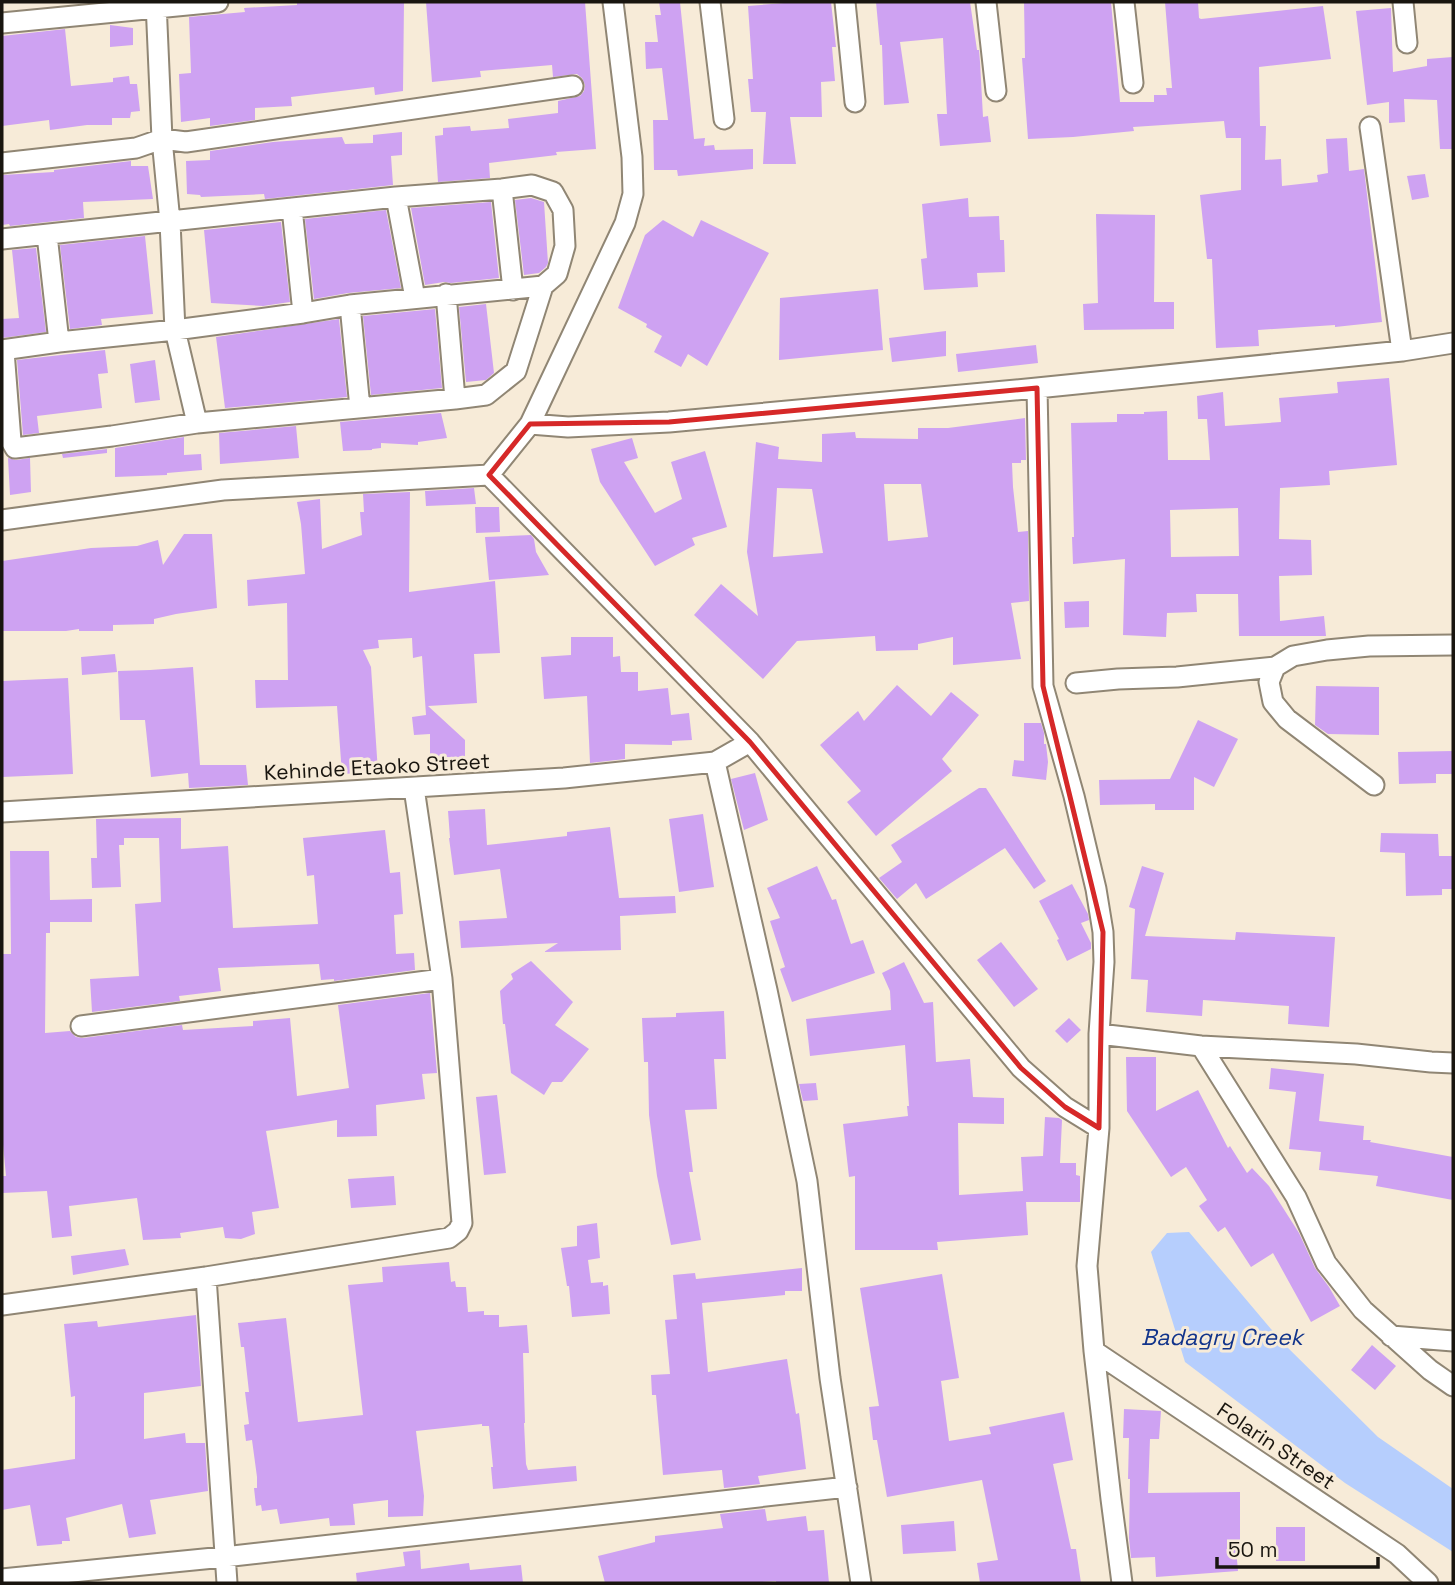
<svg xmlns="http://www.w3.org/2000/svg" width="1455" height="1585" font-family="'Space Grotesk',sans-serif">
  <rect width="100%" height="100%" fill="#f7ebd8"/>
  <path fill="#b6cefd" d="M1189,1232l93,110 96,95 75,52v63l-108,-69 -160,-121 -34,-110 16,-19z"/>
  <path fill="#cea2f2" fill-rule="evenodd" d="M297,2h107l-1,89 -28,4 -1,-8 -83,10 1,9 -37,2v12l-45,6v-8l-29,4 -2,-48 12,-1 -2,-56 56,-5 -1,-4 53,-3z
    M426,2h159l11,147 -40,3 1,3 -68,8 1,15 -52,4 -3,-46 8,-1v-7l27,-2 1,5 38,-3 -1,-9 50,-6v-12l22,-5 4,-5 1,-6 -3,-7 -5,-4 -24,3 -1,-12 -72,6 1,6 -49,5z
    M659,2h21l14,137 11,-1 -1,8 10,-1 1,5 38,-1v20l-75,7 -1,-6h-23l-1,-50h15l-6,-52 -16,1 -1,-27h13l-3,-27h6z
    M797,2h34l5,45h-4l3,34 -14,1 1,35h-32l6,47h-33l3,-52h-15l-3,-33h5l-5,-73z
    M876,2h94l7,48h2l1,12 3,55 5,-1 3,26 -51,4 -3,-32h10l-4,-76 -43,4 9,61 -25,2 -2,-60h-2z
    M1024,2h87l9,100h34v-7h13l-1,-7h6l-7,-86h33l1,16 2,1 122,-13 8,53 -72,8 1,59h6l-1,34 16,-1 1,27 36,-4 -1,-7 11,-2 -2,-34 21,-1 2,33 15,-2 18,153 -47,5v-2l-77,5 1,16 -43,2 -4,-89h-5l-7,-64 41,-5v-52h-15l-2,-17 -91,6 1,4 -61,6 -45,2 -6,-81h3z
    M1391,8l2,64 34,-6v-7l26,-2v92h-13l-3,-49 -33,-1 1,23 -16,1v-21l-22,3 -11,-94z
    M110,25l23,3v17l-23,2z
    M65,29l6,57 42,-4v-4l16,-2 1,8h7l3,27 -9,1 -1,6h-18v7h-25l-37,5 -1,-10 -47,6v-90z
    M402,132v23l-11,1 2,29 -128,14 -1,-5 -63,3 -1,-2 -13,-1 -1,-33 24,-1v-9l63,-9 69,-5 3,7 28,-1v-8z
    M131,161v5h17l5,33 -70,3 1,16 -74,8 -1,-2 -7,1v-50l52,-3v-2z
    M1425,174l4,23 -17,3 -5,-24z
    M531,198l13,4 4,61 -2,4 -7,6 -15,2 -9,-75z
    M968,198l1,19 30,-1 1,24h4l1,32 -28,1 1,14 -54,3 -3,-31 6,-1 -5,-54z
    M491,202l8,76 -48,5 -7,-1 -19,3 -14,-77z
    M386,210l15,78 -53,5 -34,6 -9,-80z
    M1096,214l59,1 -1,87h20v27l-90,1 -1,-26 15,-1z
    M663,220l30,17 8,-17 68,33 -62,113 -19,-12 -7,13 -27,-15 8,-16 -16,-9 1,-3 -29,-16 27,-73z
    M281,222l9,80 -27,4 -52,-3 -7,-73z
    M145,236l8,78 -52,5 1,6 -32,4 -10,-84z
    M36,248l10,84 -44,6v-19l17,-1 -7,-68z
    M878,289l5,61 -104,10 1,-62z
    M486,304l8,69 -8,7 -20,2 -7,-75z
    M435,309l7,79 -71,7 -8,-79z
    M339,319l8,78 -122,11 -9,-71z
    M946,331v25l-54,6 -3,-24z
    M1036,345l2,18 -80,9 -2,-18z
    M105,350l3,23 -10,1 4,34 -65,8 2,17 -16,2 -6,-75z
    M155,360l5,40 -25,3 -5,-39z
    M1389,378l8,87 -68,6 1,14 -50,3 -1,51 32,1 1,35 -33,1 1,45 44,-5 2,20h-87l-1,-42h-42l1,18 -30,1 -1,24 -43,-2 2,-76 -52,5 -1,-27h2l-3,-114 46,-1v-8h27v-2l23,-1 1,49h42l-3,-41h-9l-1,-23 26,-4 2,34 56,-4 -2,-24 59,-5 -1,-11zM1238,508l1,48 -68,1 -1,-47z
    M441,413l6,25 -29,4v3l-37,-2v5l-9,1v1l-29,1 -3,-29z
    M1025,418l1,42h-5v3h-9l1,24 5,45 10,-1 1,70 -18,2 10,56 -68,6v-28l-35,7v6l-42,1 -1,-15 -78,5 -34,38 -69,-64 27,-31 37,32 -11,-64 9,-110 23,5 -1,12 44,3v-28l33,-2 1,6 62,1v-11h30zM884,484h37l7,53 -40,4zM777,488l35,1 11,64 -50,4z
    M296,426l3,32 -79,6 -1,-31z
    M184,437v18l17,-1 1,16 -35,3v2l-52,2v-29z
    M632,438l6,20 -14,4 31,51 27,-14 -11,-37 34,-11 22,76 -35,11 3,7 -40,21 -55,-84 -9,-33z
    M107,449v4l-44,5 -1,-4z
    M8,458l8,2 14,-2 1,34 -21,3z
    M474,488l2,16 -50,2 -1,-15z
    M410,492l-1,100 86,-11 5,72 -26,1 3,49 -49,3 37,34v20l-35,1v-27l-16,1 -2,-18 14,-2 -4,-59 -9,2 -1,-20 -34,2 1,8 -16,2 8,17 7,105 -36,2 -5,-68 -81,2 -1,-28h33l-1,-77 -39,3 -1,-26 58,-6 -4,-50 -4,-22 23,-3 2,50 40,-14 -2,-23h4l-1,-18z
    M475,507h24l1,25 -24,1z
    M184,534h28l5,74 -41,6 -22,5v5l-41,1v6h-34v-2l-13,2h-64v-70l89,-13 46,-2 21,-6 5,25z
    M531,535l3,4 2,13 13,23 -60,5 -4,-43z
    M1089,601v26l-24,1 -1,-26z
    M571,637h42v20l7,-1 1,16h17v19l30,-3 3,27 18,-2 3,27 -20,1v4l-47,-1v15l-35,4 -3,-67 -43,3 -3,-42 30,-2z
    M115,654l2,18 -35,3 -1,-18z
    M193,667l7,98h46l2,20 -59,3 -1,-15 -37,4 -6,-57h-25l-2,-49 32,-1z
    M68,678l5,96 -71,3v-96z
    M897,685l34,31 20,-24 28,23 -37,44 10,12 -76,65 -29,-34 14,-11 -41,-46 38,-34 6,10z
    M1316,686l63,1v48l-51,-1 -13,-9z
    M1198,720l40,19 -24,48 -20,-10v33h-39v-6l-55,1 -1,-25 71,-1z
    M1024,723h17l3,10v11h2l2,18 -2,18 -34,-4 2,-16 10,1z
    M1453,751v23h-17v9l-37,1 -1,-32z
    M755,773l13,47 -24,10 -13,-51z
    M979,788h7l60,93 -12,8 -29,-41 -79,51 -10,-16 -19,16 -18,-21 23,-16 -11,-17z
    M485,809l2,36 80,-9v-4l43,-5 9,71 56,-2 1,17 -56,3 1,34 -77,2 14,-9 -97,5 -2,-27 48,-3 -7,-49 -46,6 -5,-37h1l-2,-27z
    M703,814l11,73 -35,5 -10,-73z
    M181,818v31l47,-3 5,82 85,-4 -4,-49 -7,1 -4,-38 82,-8 5,43 10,-1 3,42 -9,1 2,39 18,-1 1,17 -81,11v-2l-13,1 -2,-16 -101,4 3,23 -42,5 1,5 -88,11 -2,-33 49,-3 -4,-72 26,-2 -2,-64h-35v7h-5l2,42 -29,1 -1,-30h6l-1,-39z
    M1381,833l57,1 1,22h14v33h-11v6l-36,1 -1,-43 -25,-1z
    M10,851h39l1,49 42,-1v23h-42v11h-4l-1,100 25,-2 6,6 7,1 99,-13 1,5 70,-4v-5l37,-3 7,78 52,-8 -11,-83 92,-12 7,80 -15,1 3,25 -49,6 1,31 -40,1v-17l-71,11 13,77 -27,4 3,22 -14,5 -16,-1 -2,-11 -43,6 1,5 -38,2 -6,-42 -68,8 3,30 -20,2 -5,-47 -45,2v-17h4l-4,-42v-180h9z
    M817,866l15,34 4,-1 15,45 12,-4 12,33 -83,29 -12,-33 5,-2 -15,-46 10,-3 -13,-30z
    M1142,866l22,7 -19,63 90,4 1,-8 99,5 -6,90 -41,-3 1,-18 -86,-6 -1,16 -56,-4 2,-32 -17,-1 4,-70 -6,-2z
    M1072,884l16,30 1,6 -8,3 10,20v6l-24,12 -10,-21 2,-1 -20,-38z
    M1001,942l37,47 -24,18 -37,-47z
    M531,961l42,41 -18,23 34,24 -27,33h-10l-8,13 -33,-22 -6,-49h-2l-3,-33 13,-12 -2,-5z
    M904,962l20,41 9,-1 3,60 34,-3 3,38 31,1v26l-46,-1 1,72 64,-4 -2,-34 22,-1 2,-39 14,1 3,2 -2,43h16v12l4,1v26h-54l2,33 -91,7 1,8h-83v-74l-6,1 -6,-53 65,-8 -1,-10h2l-4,-61 -95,11 -4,-37 85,-9 -1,-19 -8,-18z
    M724,1011l2,48h-12l3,50 -32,1 8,62h-4l12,68 -30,5 -14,-69 -8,-61 -1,-53h-4l-2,-44 34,-1v-4z
    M1069,1018l12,12 -14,13 -12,-12z
    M1126,1057h30v54l42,-21 30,58 2,-2 17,27 5,-5 17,18 30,47 16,35 14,19 11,19 -29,16 -38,-69 -22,14 -26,-40 -7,5 -19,-26 8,-6 -21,-33 -15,10 -44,-66z
    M1271,1068l53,6 -5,47 45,5 -1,14h8l-1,2 83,15v43l-77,-14 2,-10 -59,-6 2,-18 -32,-3 7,-57 -27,-3z
    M816,1083l2,17 -15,1 -4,-17z
    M497,1095l9,78 -22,2 -8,-78z
    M394,1176l2,29 -45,3 -3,-29z
    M597,1223l3,35 -12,2 3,23 12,-1v4l5,-1 2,29 -38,3 -3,-31h-2l-6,-38 16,-2v-20z
    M125,1249l4,16 -56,10 -2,-19z
    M449,1262l2,20 4,-1 1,6h10l2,25 16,-1v4h15v12l28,-2 2,28h-6l2,70h-1l2,41 2,6 48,-4 1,15 -84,8 -2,-22h2l-4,-41h-7v-2l-66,7 8,65 -1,20 -35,1v-17l-35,4 2,21 -25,1 -1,-8 -49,6 -3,-15 -15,2 -1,-6 -5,1 -2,-18h3v-11l-5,-37 -6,1 -2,-16 5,-1 -4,-32h4l-5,-45h-3l-3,-24 48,-5 12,104 65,-7 -15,-130 35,-3 -1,-15z
    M802,1268v23h-17v4l-83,8 6,69 79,-13 9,55 3,-1 7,56 -48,7 2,8 -36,4 -2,-18 -59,5 -7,-80h-4l-1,-20 19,-1 -5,-54 12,-1 -4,-44 22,-2 1,6z
    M942,1274l17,104 -18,3 8,60 42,-7 -2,-7 75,-15 9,48 -20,4 18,85h5l5,34h-101l-3,-20 21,-3 -16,-80 -95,17 -10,-57h-4l-4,-33 10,-1 -19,-118z
    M196,1315l5,71 -57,7v46l41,-6 1,10h19l3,48 -58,9 6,34 -27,4 -7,-34 -56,14 4,23h-8v3l-25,2 -7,-41 -28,5v-40l73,-11v-63l-4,1 -7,-73 33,-3 1,6z
    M1372,1345l24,21 -21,24 -24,-20z
    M1124,1409l37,2 -2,28h-9l-2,54 92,-1v56l-4,1 2,22 -82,6 -1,-20 -24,1 -2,-20 1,-59h-2l1,-41h-6z
    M765,1509l2,12 39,-5 2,15 16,-1 5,53h-53v-2l-26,2h-145l-7,-27 57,-14v-6l68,-8 -3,-14z
    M954,1521l2,30 -53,3 -2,-29z
    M1276,1527h29v34h-29z
    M420,1550l1,19 48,-6 1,7 51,-5 2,18h-166l-1,-10 49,-7 -2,-14z"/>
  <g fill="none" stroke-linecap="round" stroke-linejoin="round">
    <g stroke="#908674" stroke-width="23">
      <path id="minor" d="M156,2l6,137 8,83 5,108 22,93
        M710,2l14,117
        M845,2l10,100
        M986,2l10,89
        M1124,2l9,81
        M1403,2l4,41
        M2,23l216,-21
        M1370,127l32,224
        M2,163l134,-15 26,-9 24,3 387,-56
        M502,189l11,101
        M396,197l19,101
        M292,208l11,105
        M47,235l12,107
        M2,239l394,-42 106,-8 30,-4 21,7 10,18 2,36 -8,28 -14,12 -193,19 -47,8 -128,17 -116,12 -57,8
        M446,294l9,105
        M350,305l10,103
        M4,351l7,90 4,7 97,-12 85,-13 258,-24 31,-4 30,-24 27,-85
        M1037,388l6,298 31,110 22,93 7,43 1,30 -5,72v94l-12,138 7,85 17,148 11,84
        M530,424l38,3 101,-5 368,-34 365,-37 51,-8
        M489,475l41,-51 95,-201 8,-29 -1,-37 -19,-155
        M2,520l221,-30 266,-15 261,267 271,326 44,39 34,21
        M1076,683l42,-4 59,-2 98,-10
        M715,762l52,228 40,191 23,197 31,205
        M1374,785l-87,-66 -14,-17 -4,-20 6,-15 18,-11 34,-6 42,-4 84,-1
        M2,812l562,-34 151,-16 35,-20
        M81,1026l361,-47
        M1099,1034l102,12 155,8 75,8 22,1
        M1201,1046l95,151 30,66 37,47 67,60 23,16
        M206,1277l21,306
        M2,1305l204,-28 243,-39 9,-7 4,-8 -20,-244 -28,-191
        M1391,1336l62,5
        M1094,1351l303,203 31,29
        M2,1579l222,-22 623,-70"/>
    </g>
    <use href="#minor" stroke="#fff" stroke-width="19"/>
  </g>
  <path fill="none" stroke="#d62828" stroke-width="5" stroke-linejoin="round" d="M1037,388l6,298 60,246 -4,196 -34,-21 -44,-39 -271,-326 -261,-267 41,-51 139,-2z"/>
  <g text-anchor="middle" stroke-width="6" stroke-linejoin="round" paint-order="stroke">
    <g font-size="21" fill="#19150f" stroke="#f7ebd8">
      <text transform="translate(377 767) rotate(-3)" y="7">Kehinde Etaoko Street</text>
      <text transform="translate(1276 1446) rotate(34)" y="7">Folarin Street</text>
    </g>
    <g font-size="23" font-style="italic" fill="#12348b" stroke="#f7ebd8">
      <text x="1222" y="1345">Badagry Creek</text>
    </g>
  </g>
  <rect width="1455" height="1585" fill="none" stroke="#19150f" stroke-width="7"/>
  <path d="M1217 1557v10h161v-10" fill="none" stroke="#19150f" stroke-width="3.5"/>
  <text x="1228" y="1557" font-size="21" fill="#19150f" stroke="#f7ebd8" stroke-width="5" paint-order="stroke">50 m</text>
</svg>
